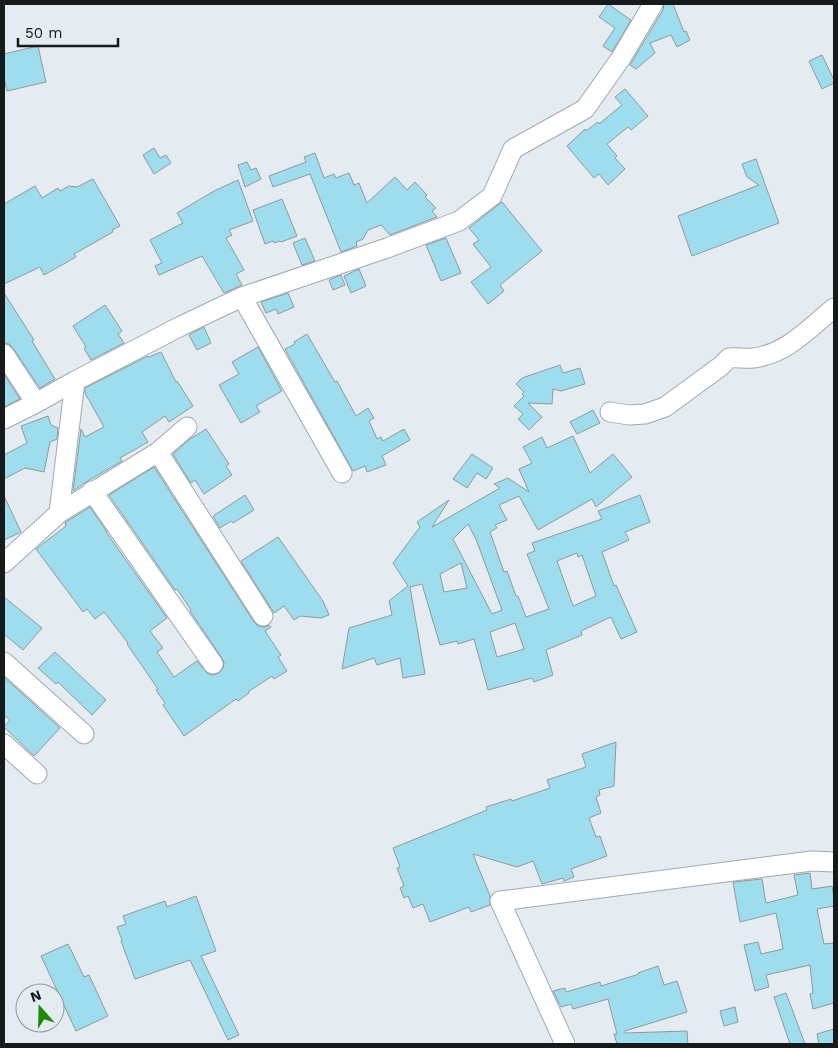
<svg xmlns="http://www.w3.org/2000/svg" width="838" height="1048" font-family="'Work Sans',sans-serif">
  <rect width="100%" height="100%" fill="#e4ecf1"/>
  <path fill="#9ddded" stroke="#8f999c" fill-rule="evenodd" d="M608,4l23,16 -19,32 -9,-6 12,-18 -16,-11z
    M664,4h9l11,28 2,-1 4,9 -13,7 -6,-12 -21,8 5,10 -19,16 -6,-4 33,-55z
    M38,46l8,36 -39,9 -3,-14v-23z
    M822,55l12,25v3l-12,6 -13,-28z
    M625,89l23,27 -17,14 -3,-3 -21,17 10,12 -2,2 10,11 -17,16 -9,-11 -5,4 -27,-32 18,-17 1,2 12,-9 1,2 23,-19 -7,-8z
    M154,148l6,10 6,-3 5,8 -17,11 -11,-19z
    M315,153l9,25 10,-4 2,4 13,-5 5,12 5,-2 8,20 28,-26 12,13 8,-8 12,13 -2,2 11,11 -4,3 5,6 -47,18 -9,-10 -13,5 -5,9 -7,3 1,4 -16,6 -31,-78 -37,13 -4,-11 37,-14 -2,-5z
    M756,159l23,64 -87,33 -14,-40 81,-31 -12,-8 -5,-13z
    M247,162l4,8 5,-2 5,11 -16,8 -7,-22z
    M93,179l27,47 -8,4 1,2 -39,22 2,3 -32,18 -4,-8 -36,17v-80l31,-18 7,12 16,-10 2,3 9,-5 8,1z
    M238,180l15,41 -24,9 3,5 -6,3 18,32 -8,4 6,11 -18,8 -22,-37 -43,19 -4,-9 7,-3 -12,-23 33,-17 -6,-10 37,-22z
    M282,199l15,37 -16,6 -1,-1 -6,2 -1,-2 -8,3 -12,-34z
    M502,202l40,49 -42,34 4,6 -16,13 -17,-22 20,-15 -18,-23 6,-4 -10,-12z
    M305,238l10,23 -13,4 -9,-22z
    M446,238l15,35 -20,8 -15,-36z
    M359,269l7,17 -15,7 -7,-17z
    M341,275l4,10 -12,5 -4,-10z
    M4,293l30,47 -2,1 23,38 -15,9 -27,-40 -4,-4 -5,-1z
    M288,293l6,14 -16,7 -2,-5 -10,4 -5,-11z
    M105,305l17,26 -4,3 6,9 -33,17 -7,-12 2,-1 -13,-21z
    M204,327l7,16 -14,7 -8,-15z
    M307,334l28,48 2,-1 19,35 12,-8 6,10 -5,3 8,18 4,-2 2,4 21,-12 6,11 -28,16 4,9 -19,7 -2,-6 -12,5 -68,-122 10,-5 -1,-2z
    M258,347l24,44 -26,15 4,6 -19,11 -22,-38 20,-11 -7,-12z
    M161,352l15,30 1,-1 16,25 -24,16 -4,-6 -23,16 6,10 -28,16 2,3 -36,21 -13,9 8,-62 4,8 19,-10 -19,-34v-5l63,-32 1,1z
    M560,365l3,8 17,-5 5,16 -24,7 -8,-2 -1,15 -24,-1 14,14 -13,13 -11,-11 5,-5 -9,-8 10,-10 -2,-2 2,-2 -8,-8 6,-6z
    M4,374l16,25 -16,8z
    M593,410l7,13 -23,11 -7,-12z
    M48,416l3,9 7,3 -1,11 -7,3 -6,30 -19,-4 -21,11v-24l23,-12 -6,-17z
    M206,429l23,35 -3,2 6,9 -28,19 -9,-14 -4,3 -18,-29 17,-15z
    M573,436l17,37 23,-19 19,23 -36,30 -4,-8 -54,31 -19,-34 -20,9 8,15 -12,5 2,3 -7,4 14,40 3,-1 9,25h2l8,21 23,-8 -22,-55 8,-3 -3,-8 70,-24 -4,-8 42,-16 10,27 -25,10 4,8 -27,12 12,34 2,-1 21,47 -16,7 -10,-22 -30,14 1,4 -36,15 7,25 -19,7 -2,-4 -44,12 -14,-51 -16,5 -1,-3 -17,4 -18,-61 -12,3 15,87 -22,4 -3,-20 -23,7 -3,-7 -32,11 7,-41 43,-13 -3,-14 19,-15 -15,-23 27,-36 -3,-5 32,-22 -17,27 68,-39 -6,-4 14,-6 21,14 -10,-23 13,-6 -9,-16 19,-10 5,11zM468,524l8,15 26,71 -10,4 -39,-75zM577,553l1,4 4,-2 14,41 -23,10 -16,-45zM461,563l6,25 -23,4 -4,-18zM515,623l9,26 -27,8 -7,-25z
    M472,454l21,14 -7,11 -9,-6 -10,15 -14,-9z
    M154,467l100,155 4,4 6,1 5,-2 2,2 -6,4 16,24 -3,2 9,14 -13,8 -2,-3 -24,16 1,1 -11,8 -2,-2 -52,37 -21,-31 2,-2 -9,-13 2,-1 -31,-45 1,-1 -24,-31 -9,7 -8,-10 -4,3 -47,-63 30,-23 -1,-3 1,-1 24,-15 17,25h-1l61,86 -17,13 13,17 -6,4 17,25 23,-16 11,13 5,1 6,-2 4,-5 1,-5 -2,-5 -32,-47 1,-1 -14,-21 -2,1 -66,-95z
    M245,495l9,15 -21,13 -2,-2 -11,7 -7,-12z
    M4,496l17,36 -17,8z
    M278,537l45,64 6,14 -8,3 -21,-2 -6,4 -10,-14 -10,7 -33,-52z
    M4,597l38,31 -19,22 -19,-16z
    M55,652l51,48 -14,15 -34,-33 -2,2 -18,-16z
    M4,677l56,51 -26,28 -30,-29 6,-7 -6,-5z
    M616,742l-2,44 -15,4 1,5 -4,2 5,16 -12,5 7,19 4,-1 7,20 -36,13 3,8 -10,4 -1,-3 -21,6 -9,-23 -16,6 -44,-13 17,42v9l-19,7 -2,-5 -39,15 -7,-18 -10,4 -5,-12 -4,2 -4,-10 4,-2 -7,-18 3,-1 -7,-19 94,-38 -1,-3 25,-8 1,2 38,-13 -3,-8 39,-13 -4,-13z
    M810,873l2,16 20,-3 2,12v8l-17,3 7,35 10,-1v60l-21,6 -3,-15 3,-1 -3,-28 -44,10 3,12 -14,4 -11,-46 14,-3 3,12 22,-5 -2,-11 -5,-25 -36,9 -7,-40 29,-3 4,24 32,-8 -4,-20z
    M196,896l20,55 -15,5 38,79 -11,5 -38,-80 -55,19 -14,-38 1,-1 -5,-13 9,-3 -3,-8 42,-15 2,6z
    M68,944l16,33 5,-2 19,41 -32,15 -35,-75z
    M658,966l6,19 13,-4 10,31 -62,19v2l62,-2 1,13h-71l-3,-10h3l-9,-35 -35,10 -2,-5 -10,3 -8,-16 12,-3 1,4 34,-10 1,4 38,-12 -1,-1z
    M786,993l6,16 13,35h-15l-16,-47z
    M735,1007l3,15 -14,4 -4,-15z
    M834,1029v15h-15l-2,-10z"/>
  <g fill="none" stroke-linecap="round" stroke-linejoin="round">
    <g stroke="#a1a9ae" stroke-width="21">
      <path id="minor" d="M242,297l100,176
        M4,354l32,49 39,-22
        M610,412l19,3 16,-1 20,-7 56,-41 8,-8c8,-1 16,1 24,0 34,-4 56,-30 81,-50
        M4,419l32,-16
        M158,452l105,164
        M92,491l121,173
        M59,513l99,-61 29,-25
        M4,563l55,-50 16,-132 106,-55 61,-29 145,-49 72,-27 33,-25 21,-47 72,-40 36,-51 32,-54
        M4,662l80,72
        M4,744l33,30
        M565,1044l-65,-143 312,-40 22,1"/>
    </g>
    <use href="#minor" stroke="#fff" stroke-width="19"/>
  </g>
  <rect width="838" height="1048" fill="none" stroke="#171a1b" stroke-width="10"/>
  <g transform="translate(40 1008) rotate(340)"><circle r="24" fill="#e4ecf1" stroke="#92989b"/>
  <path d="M0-4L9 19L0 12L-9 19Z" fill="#1c8a08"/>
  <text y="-8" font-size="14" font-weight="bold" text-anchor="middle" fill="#171a1b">N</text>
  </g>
  <path d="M18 38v8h100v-8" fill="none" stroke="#171a1b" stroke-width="2.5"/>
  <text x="25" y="38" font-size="15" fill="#171a1b" stroke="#e4ecf1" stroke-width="4" paint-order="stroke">50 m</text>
</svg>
